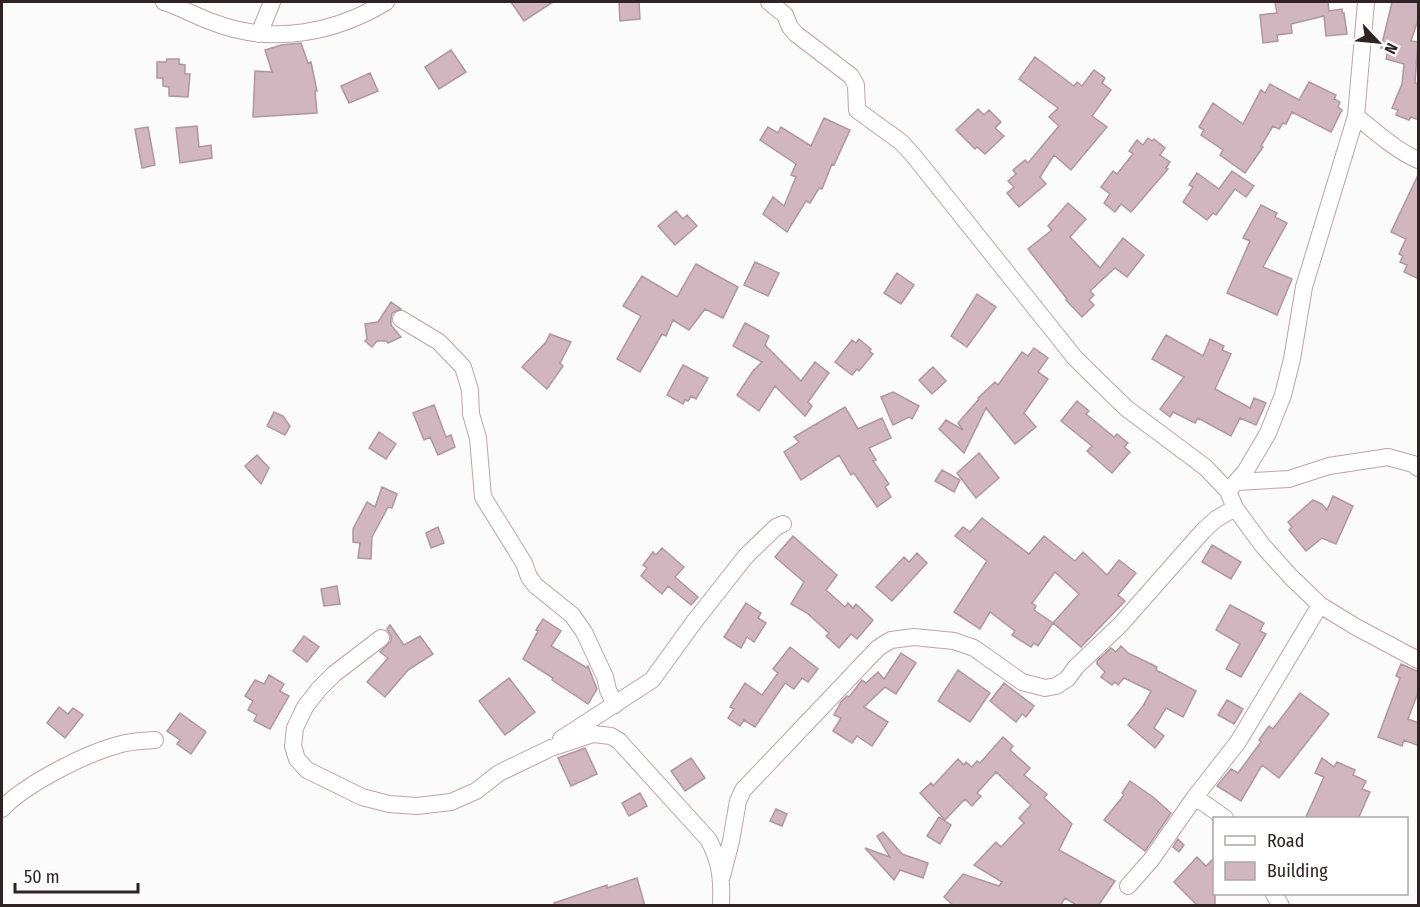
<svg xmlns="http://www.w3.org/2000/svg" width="1420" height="907" font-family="'Fira Sans Condensed',sans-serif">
  <rect width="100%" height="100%" fill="#fbfbfb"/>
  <path fill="#d1b6c0" stroke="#b096a0" stroke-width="1.5" fill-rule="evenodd" d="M511,2h42l-29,19z
    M619,2h20l1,17 -20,2z
    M1275,2h53l1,9 13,-2v4h2l3,21 -21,2 -2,-20 -33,8 1,9 -15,2 1,6 -15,2 -3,-28 17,-2z
    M1392,2h27v15l-8,24 7,1 -3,41 4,1v36l-8,-3 -2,3 -13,-5 2,-5 -6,-2 10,-24 2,-20 -18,-5 2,-9 -7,-2z
    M301,43l7,20 3,-1 6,29h-2l2,22 -64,4 2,-46 17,1 -7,-22 16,-5z
    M451,50l15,22 -27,17 -14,-22z
    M1035,57l39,29 3,-4 5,4 12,-16 11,8 -3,5 9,7 -19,26 15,11 -36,43 -17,-15 -14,22 6,7 -27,23 -12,-14 7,-6 -6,-6 8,-7 -3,-4 12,-10 3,3 31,-37 -10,-9 9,-9 -39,-29z
    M167,59h12v5l6,1v9h5l-2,23 -19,-1v-9l-6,-1v-8h-6v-16h9z
    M370,73l8,18 -29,12 -8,-17z
    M1309,82l27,13 -2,4 6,3 -2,5 4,3 -11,22 -39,-20 -6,12 -3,-1 -4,6 -6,-3 -12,20 2,1 -18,26 -25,-18 3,-5 -22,-15 3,-5 -5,-3 14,-24 30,21 18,-34 4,3 5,-9 29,16z
    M978,109l6,6 5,-5 12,12 -6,6 9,8 -19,18 -8,-7 -2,2 -19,-19z
    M824,118l26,12 -16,35 -2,-1 -10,25 -3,-1 -9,15 -4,-2 -19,31 -24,-18 10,-17 11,9 12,-29 -5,-2 5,-11 -36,-24 8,-13 10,6 3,-6 30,19z
    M197,126l2,21 12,-2 1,13 -32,5 -4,-35z
    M148,127l7,38 -13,3 -7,-39z
    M1148,138l4,3 2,-2 11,9 -5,7 10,7 -4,6 2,1 -37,43 -10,-8 -6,8 -11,-9 6,-9 -9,-7 12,-16 4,3 16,-20 -4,-3 8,-11 6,5z
    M1232,171l22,15 -8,11 -11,-8 -19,26 -3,-2 -6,7 -24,-18 10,-15 -4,-2 8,-12 22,16z
    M1419,173v106l-15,-7 3,-7 -7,-3 3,-6 -4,-2 7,-15 -15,-7z
    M1068,203l18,16 -16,18 30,31 23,-30 21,17 -17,22 -12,-9 -25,23 4,4 -5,5 5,5 -12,12 -16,-17 1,-1 -39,-50 24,-19 -4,-4z
    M1261,205l16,8 -2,4 12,6 -24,44 29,12 -15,36 -50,-22 23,-52 -7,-3z
    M676,211l7,8 4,-4 10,11 -22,19 -17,-19z
    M755,262l24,11 -11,23 -24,-11z
    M696,264l42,23 -15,31 -18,-9 -16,21 -16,-10 -7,16 -4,-2 -22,38 -23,-13 24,-43 -18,-10 19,-30 35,21z
    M897,273l17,12 -13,19 -17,-11z
    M977,294l19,13 -29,40 -16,-11z
    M391,302l10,7 -9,4 -1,6v6l10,12 -13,6 -2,-2h-9l-5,6 -7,-6 2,-2 -2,-15 13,-2z
    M745,323l24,13 -4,9 36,36 14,-19 14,11 -21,29 4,4 -7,10 -30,-30 -16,25 -22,-16 16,-24 9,-9 -29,-16z
    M550,334l21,8 -11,21 3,3 -16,23 -25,-22 24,-25z
    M1166,335l37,21 7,-17 14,7 -2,4 9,4 -16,35 35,19 4,-10 12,5 -10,22 -16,-7 -9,18 -33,-18 -3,5 -22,-11 -3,5 -10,-8 24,-32 -32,-18z
    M859,339l12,10 -2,2 4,3 -14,17 -2,-2 -5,6 -17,-13 17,-22 4,3z
    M1034,348l14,10 -10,14 10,7 -24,34 12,14 -21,17 -29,-36 -22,45 -25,-24 7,-9 17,10 -5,-7 21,-24 -1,-1 17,-16 3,3 24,-33 6,4z
    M683,365l25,13 -12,21 -5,-3 -3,5 -3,-1 -2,4 -16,-9z
    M933,367l13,14 -14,13 -13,-14z
    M893,392l26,14 -7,13 -3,-2 -16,8 -12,-28z
    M1077,401l12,10 -3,3 28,23 3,-3 11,9 -4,4 6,5 -18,21 -25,-22 5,-5 -31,-25z
    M434,405l12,32 5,-2 4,12 -17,8 -8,-18 -6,3 -11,-27z
    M845,407l13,22 24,-11 9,20 -22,10 7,12 -3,1 16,23 -4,3 6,10 -14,10 -23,-34 -3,2 -12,-20 -38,25 -17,-28 15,-10 -5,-5z
    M274,412l9,4 7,10 -5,9 -18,-9z
    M379,432l17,12 -10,15 -17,-11z
    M979,453l20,25 -23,20 -19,-25z
    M257,455l12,13 -8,16 -16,-18z
    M942,470l18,10 -6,12 -19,-11z
    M382,487l15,7 -5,14 -4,-1 -16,30 -1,22 -13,-1 2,-15 -7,-1v-13l14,-27 8,5z
    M1333,496l20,10 -17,38 -14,-6 -16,13 -17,-21 3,-3 -4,-5 25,-22 9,4 5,6z
    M982,518l47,36 15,-18 31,25 8,-9 24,23 12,-15 17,13 -18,22 7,6 -44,46 -28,-24 -15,23 -4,-3 -3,4 -19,-12 3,-4 -25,-19 -10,17 -26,-17 33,-51 -32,-25 8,-9 7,5zM1055,572l24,22 -26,29 -19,-13 2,-4 -4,-3z
    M438,527l6,16 -13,5 -5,-15z
    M793,536l44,39 -11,15 19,17 3,-4 5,5 3,-4 17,16 -16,19 -6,-5 -12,14 -13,-12 3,-3 -22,-20 -16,-9 13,-22 -29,-25z
    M1212,545l29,17 -10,17 -29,-17z
    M662,548l22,19 -9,10 23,20 -7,8 -23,-19 -6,8 -21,-18 6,-8 -4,-3 10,-13 3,3z
    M917,553l10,10 -35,38 -16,-14 28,-30 5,5z
    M337,586l3,18 -16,2 -3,-17z
    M746,603l15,10 -3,5 8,5 -12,19 -7,-5 -6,11 -17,-11z
    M1230,605l34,18 -4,8 6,3 -25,43 -15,-8 14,-25 -24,-14z
    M543,619l18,12 -10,15 36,22 1,-2 9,23 -9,15 -36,-24 1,-2 -30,-19 15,-28 -2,-1z
    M390,625l14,20 16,-9 13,18 -25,16 -23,27 -18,-15 21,-24 -8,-6 11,-11v-5l-4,-7z
    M304,636l15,11 -12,15 -14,-11z
    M1121,646l7,7 29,14 -1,3 40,21 -13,26 -17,-9 -12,20 10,8 -9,12 -27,-23 15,-19 8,-15 -27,-13 -6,7 -3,-3 -3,3 -11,-8 4,-5 -8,-8v-3l14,-13 5,4z
    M790,647l28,22 -10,13 -6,-4 -8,11 -9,-6 -30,44 -11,-7 -4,6 -12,-8 6,-9 -4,-2 15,-24 17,12 16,-22 -5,-4z
    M901,653l15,10 -20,31 -11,-7 -21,20 24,15 -16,24 -15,-10 -5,7 -19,-12 8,-13 -7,-3 7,-13 6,-6 2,1 13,-17 4,3 12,-11 6,7z
    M1401,664l18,8v18l-11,29 11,4v23l-15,-6 -2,6 -24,-9 22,-59 -4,-2z
    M958,670l32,23 -20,29 -32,-21z
    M269,675l15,9 -4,7 9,5 -19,33 -16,-8 3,-6 -9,-5 5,-9 -8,-5 10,-16 9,4z
    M509,678l26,34 -30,23 -26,-34z
    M1004,683l30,23 -8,11 -4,-3 -6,8 -26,-21z
    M1300,693l29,21 -50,64 -17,-13 -21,36 -24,-15 14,-17 7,4 23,-31 -2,-2 10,-14 4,3z
    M1227,700l16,9 -9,15 -16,-9z
    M59,707l9,7 5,-6 10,7 -18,23 -18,-15z
    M180,713l26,19 -15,22 -14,-10 3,-4 -13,-9z
    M1003,737l10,9 -3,4 20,18 -6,7 23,19 -3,4 28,26 -13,26 56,31 -17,25h-20l-13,-8 -5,8h-106l-10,-9 19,-23 36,12 3,-4 -28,-17 22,-23 5,5 20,-21 3,-3 -5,-5 12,-13 -35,-33 -19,21 4,3 -9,10 -7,-7 -20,21 -25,-27 11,-10 2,3 25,-27 6,6 2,-3 6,5 5,-6 3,2z
    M585,748l12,26 -26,12 -13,-28z
    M691,758l14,20 -20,13 -14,-20z
    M1322,758l12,9 3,-5 18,8 -2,5 13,6 -4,8 8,3 -12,27h-53l19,-42 -9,-4z
    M1130,781l23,16 18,16 -26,38 -41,-31 20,-25 -2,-2z
    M640,793l7,13 -18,10 -7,-13z
    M776,809l11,5 -5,12 -12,-5z
    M939,817l12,8 -11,19 -13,-8z
    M883,832l19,22 26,9 -5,15 -23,-8 -6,10 -29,-32 25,9 -13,-21z
    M1178,839l6,6 -5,7 -6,-5z
    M1197,857l9,9 9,-9v49h-17l-24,-24z
    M637,878l8,28h-90l-1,-3 53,-18v3z"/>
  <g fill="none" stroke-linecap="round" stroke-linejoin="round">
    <g stroke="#c0a3a0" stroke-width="18">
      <path id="minor" d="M164,2c18,6 34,15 51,21 58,22 120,10 171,-21
        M769,2l16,13 5,12 6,7 55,42 5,9 1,25 44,32 12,13 162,203 51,50 79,59 23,24 7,17 28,38 28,31 29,28 36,22 62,33
        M259,34l13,-32
        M1356,116c18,15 41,35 62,44
        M401,319l38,23 24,25 7,23 1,24 7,24 5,59 41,66 5,14 7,9 36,29 12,17 21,45 3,13 7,15
        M1236,482l53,-3 40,-13 59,-9 25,7 5,4
        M1228,491l17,-19 23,-39 15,-38 9,-36 12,-72 52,-171 10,-114
        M381,638l-47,36 -15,15 -14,18 -10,21 -2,18 4,13 10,11 55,27 27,7 28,2 34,-4 25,-11 23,-18 52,-25 42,-14 18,2 8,5 89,98c13,23 14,41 13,67
        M561,739l91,-59 42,-58 52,-66 30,-29 7,-3
        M1195,797l30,21
        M2,809c23,-25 83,-55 116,-64 12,-4 25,-4 37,-5
        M722,876l9,-35 7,-40 5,-11 135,-142 13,-8 23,-3 40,4 20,7 48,34 23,6 11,-2 11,-7 9,-12 45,-43 82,-93 13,-12 19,-11
        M1128,886l23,-26 44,-63 43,-55 82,-137
        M1274,894l7,12"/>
    </g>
    <use href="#minor" stroke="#fff" stroke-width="16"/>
  </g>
  <rect width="1420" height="907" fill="none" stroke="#2f2423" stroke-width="6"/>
  <rect x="1213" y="817" width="195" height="78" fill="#ffffff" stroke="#aca7a7" stroke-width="1.5"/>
  <rect x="1225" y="836" width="30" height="9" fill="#ffffff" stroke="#aca7a7" stroke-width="1.5"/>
  <text x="1267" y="847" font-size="18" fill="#2f2423">Road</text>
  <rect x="1225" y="862" width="30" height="18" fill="#d1b6c0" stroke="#aca7a7" stroke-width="1.5"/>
  <text x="1267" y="877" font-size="18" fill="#2f2423">Building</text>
  <g transform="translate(1378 42) rotate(116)" stroke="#ffffff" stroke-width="4.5" paint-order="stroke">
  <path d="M0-4.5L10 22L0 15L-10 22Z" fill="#2f2423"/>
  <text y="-9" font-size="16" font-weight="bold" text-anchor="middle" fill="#2f2423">N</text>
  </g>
  <path d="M15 883v9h123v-9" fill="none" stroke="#2f2423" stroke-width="3"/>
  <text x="24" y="883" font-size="18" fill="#2f2423" stroke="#ffffff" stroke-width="4.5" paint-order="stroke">50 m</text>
</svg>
